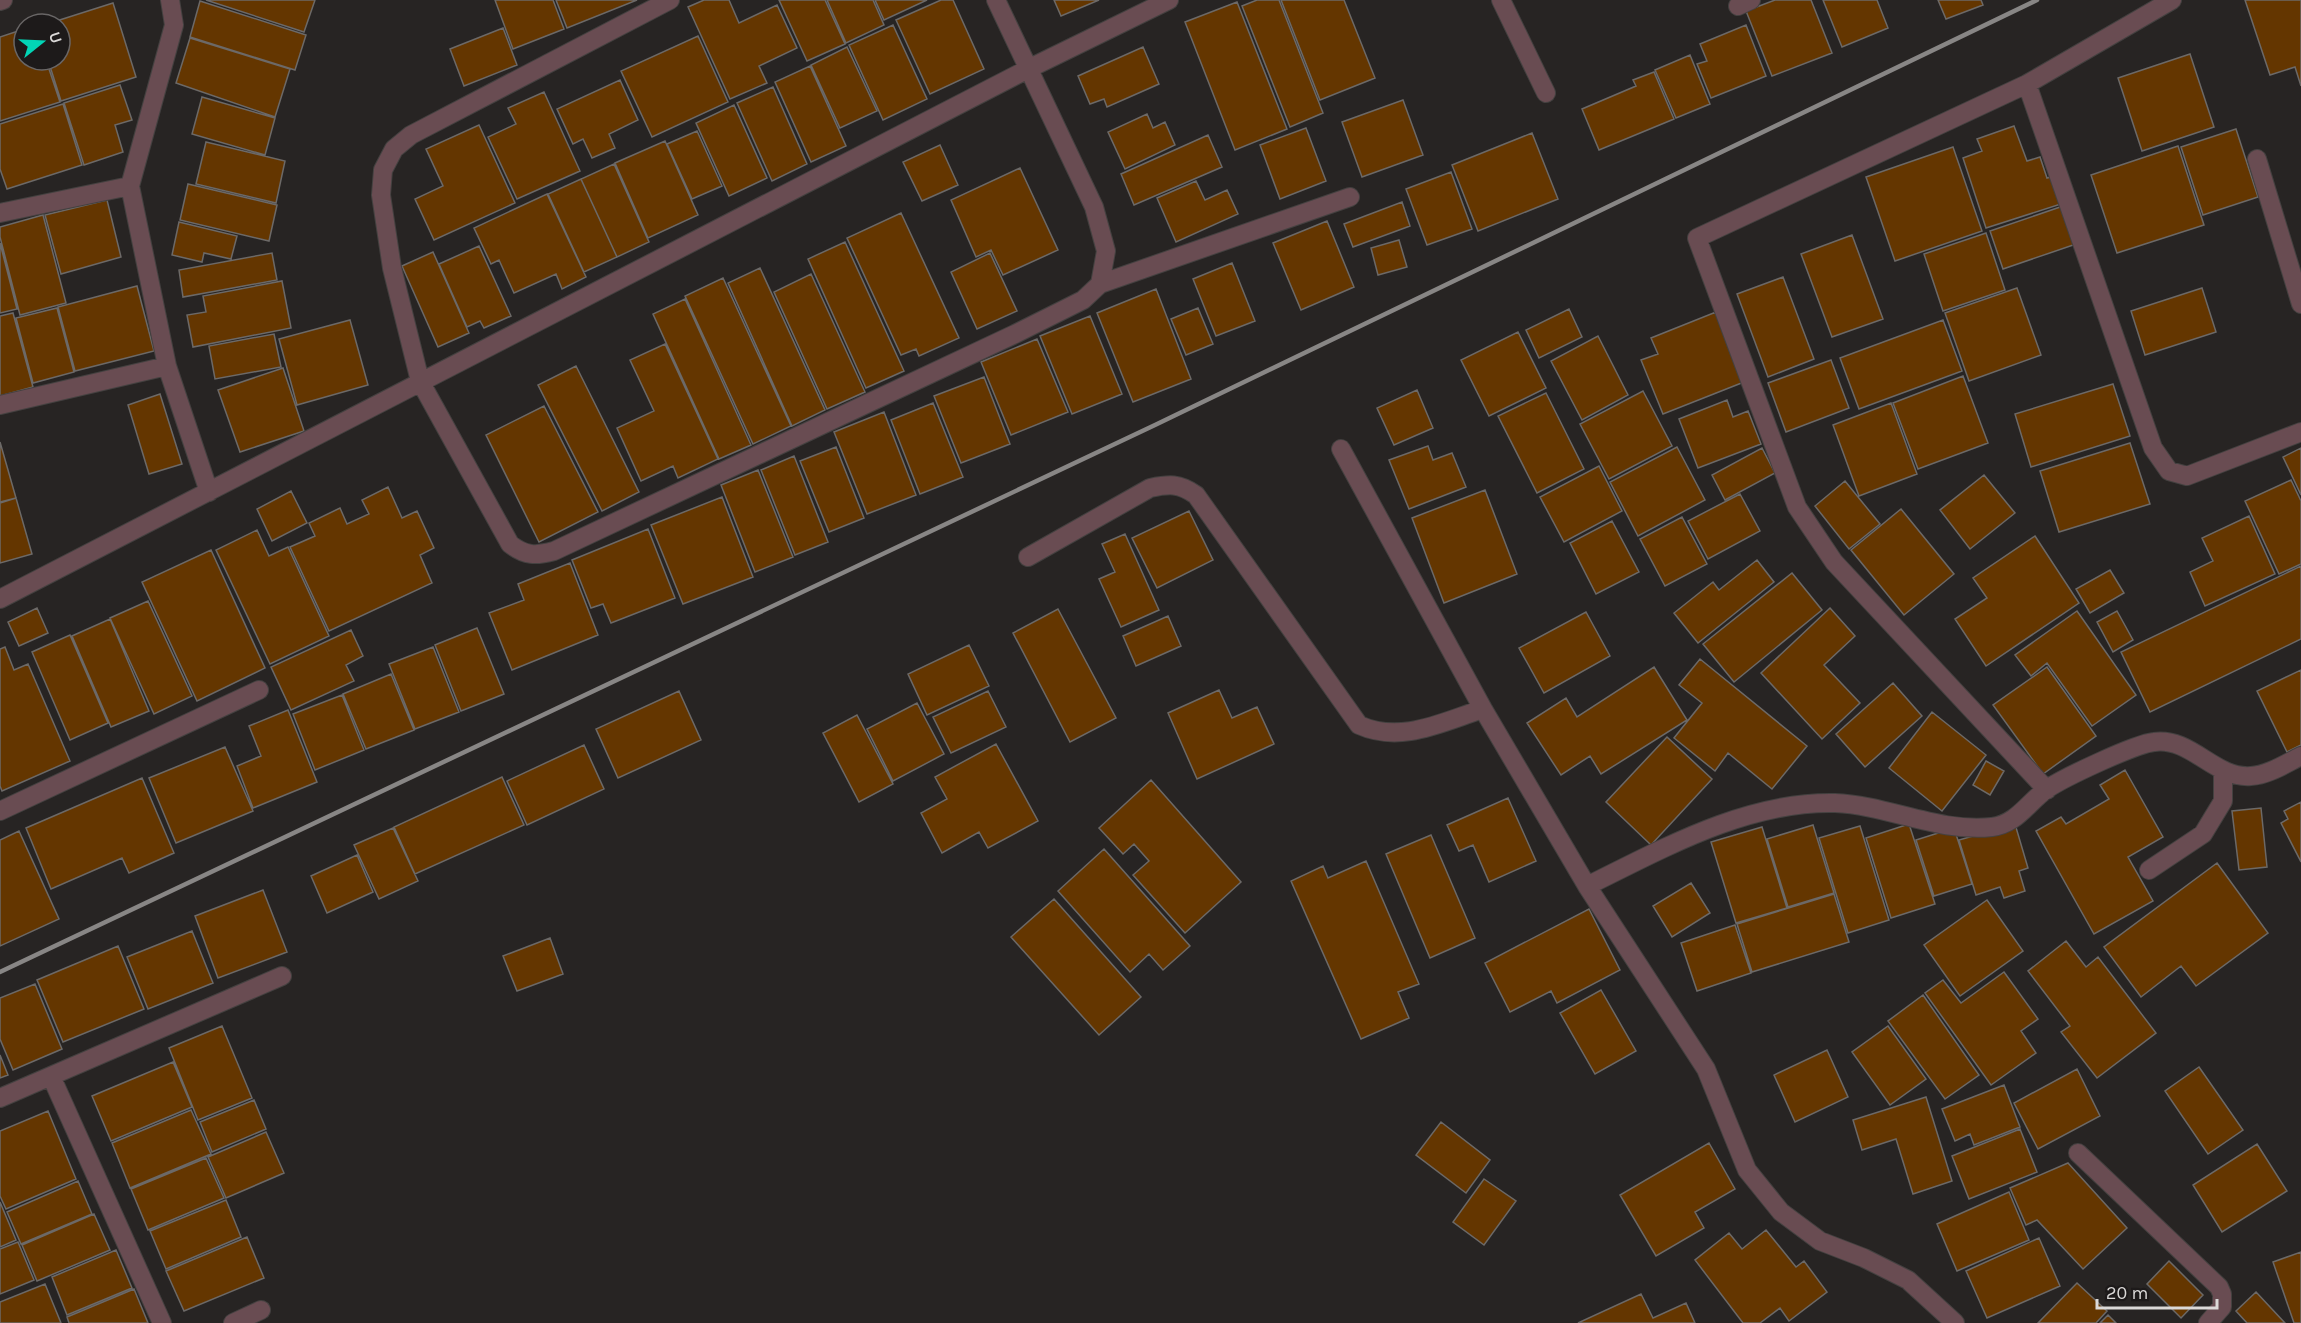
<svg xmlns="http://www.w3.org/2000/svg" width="2301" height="1323" font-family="Karla,sans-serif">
  <rect width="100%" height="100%" fill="#272423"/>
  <path fill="#643600" stroke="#6c6967" stroke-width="1.5" d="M206,0h109l-11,32z
    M495,0h58l11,29 -51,20z
    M556,0h81l-70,28z
    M704,0h25l10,23 38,-18 20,43 -38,18 8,17 -37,16 -42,-92z
    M779,0h46l20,44 -38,17z
    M827,0h46l11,25 -38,18z
    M875,0h52l-43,20z
    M941,0h12l31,69 -54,25 -34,-74z
    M1054,0h45l-38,16z
    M1257,0h22l44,113 -33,14 -48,-121z
    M1281,0h63l31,78 -55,22z
    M1775,0h36l21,53 -60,23 -26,-65z
    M1823,0h54l11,28 -46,19z
    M1938,0h43l2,5 -37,14z
    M2245,0h56v86l-6,-19 -25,8z
    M200,1l106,34 -11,35 -105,-33z
    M1237,2l50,127 -52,21 -50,-128z
    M113,3l23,74 -75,24 -13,-41h12v-36h-13z
    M893,25l34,74 -44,21 -34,-75z
    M1746,25l20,51 -55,22 -14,-34 10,-3 -7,-17z
    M503,28l14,37 -53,21 -14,-37z
    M24,29v31h22l14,42 -60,19v-84z
    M698,36l30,66 -76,35 -31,-66z
    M190,38l100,31 -15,48 -99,-34z
    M847,47l30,64 -37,17 -29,-63z
    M1143,47l16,37 -52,23 -3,-8 -14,5 -12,-28z
    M2190,54l24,73 -72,24 -24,-73z
    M1690,55l20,49 -34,14 -21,-48z
    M810,66l36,80 -35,16 -36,-80z
    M1654,72l20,47 -75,31 -17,-41 54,-23 -3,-6z
    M620,80l18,40 -29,14 6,14 -23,10 -9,-19 -10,5 -16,-35z
    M120,85l12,35 -17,5 8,27 -39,13 -20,-62z
    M773,87l34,77 -35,17 -35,-78z
    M544,92l36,79 -63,28 -29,-62 28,-13 -8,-16z
    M202,97l73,21 -10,37 -73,-21z
    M1403,100l20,55 -61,22 -20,-55z
    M63,104l19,61 -75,24 -7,-20v-45z
    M734,105l33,73 -38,18 -33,-73z
    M1147,114l6,14 12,-6 10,23 -50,24 -17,-37z
    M479,125l36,78 -81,37 -19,-41 28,-13 -17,-37z
    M2014,126l13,35 13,-4 7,21 8,-2 9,27 -78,25 -23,-70 19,-7 -5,-12z
    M1306,128l20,53 -46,18 -20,-54z
    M2236,129l22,68 -55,18 -22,-68z
    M697,131l25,55 -30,13 -25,-55z
    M1532,133l26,66 -80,32 -26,-66z
    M1208,135l14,32 -88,38 -13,-31z
    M665,141l33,74 -50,23 -33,-75z
    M206,142l79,19 -9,42 -80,-19z
    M940,145l18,40 -36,16 -19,-39z
    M2178,146l26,79 -87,28 -26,-78z
    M1953,147l29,84 -87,30 -29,-84z
    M614,164l35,78 -32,15 -36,-78z
    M1020,168l38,82 -55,25 -12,-25 -15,7 -25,-57z
    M1451,172l21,57 -45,16 -21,-56z
    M581,179l36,78 -33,15 -36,-78z
    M1196,181l9,19 22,-10 11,24 -62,28 -19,-44z
    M188,184l89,21 -8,36 -89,-21z
    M547,194l39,83 -24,12 -6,-15 -42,19 -15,-33 -8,4 -17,-36z
    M107,200l14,57 -60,17 -16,-59z
    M1402,202l8,24 -57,21 -9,-23z
    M2066,205l13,38 -76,26 -13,-38z
    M901,213l58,125 -40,18 -3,-7 -15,6 -54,-117z
    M43,215l23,88 -46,12 -20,-78v-10z
    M1327,221l27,66 -53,23 -28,-67z
    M179,222l58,14 -6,23 -27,-6 -2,9 -30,-7z
    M1986,233l19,57 -62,21 -19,-57z
    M1852,235l31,84 -51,18 -31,-83z
    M1399,240l8,27 -29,8 -7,-27z
    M845,242l59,129 -38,17 -58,-129z
    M0,243l17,66 -17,4z
    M479,246l32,70 -27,12 -4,-7 -13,6 -28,-63z
    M433,252l36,81 -31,14 -36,-81z
    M272,253l5,27 -94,17 -4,-27z
    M990,253l27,58 -40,18 -26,-57z
    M1232,263l23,58 -39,15 -23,-57z
    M760,268l65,142 -33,16 -64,-143z
    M811,274l54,118 -38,17 -53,-117z
    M1783,277l31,82 -46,18 -31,-83z
    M723,278l68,148 -38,18 -68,-148z
    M282,281l9,47 -98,19 -6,-32 19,-3 -3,-16z
    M137,286l17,65 -79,20 -17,-64z
    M2017,288l24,67 -72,26 -24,-68z
    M2202,288l14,44 -71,23 -14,-44z
    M1156,289l35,90 -58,23 -36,-89z
    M685,299l66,146 -32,14 -66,-145z
    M57,308l17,64 -41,11 -17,-65z
    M1198,308l15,36 -27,11 -15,-36z
    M1569,309l13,28 -43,21 -13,-28z
    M1716,312l28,70 -81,32 -22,-54 17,-6 -7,-16z
    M13,313l20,74 -33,9v-80z
    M1090,316l32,78 -50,20 -32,-78z
    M350,320l18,65 -71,20 -18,-66z
    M1943,320l19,51 -103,38 -19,-51z
    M1518,332l28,56 -57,28 -28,-56z
    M274,334l7,33 -66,12 -6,-33z
    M1598,336l30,59 -46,25 -31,-59z
    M1037,339l31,73 -57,23 -30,-73z
    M665,344l53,115 -40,19 -5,-12 -32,15 -24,-53 37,-17 -24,-51z
    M1831,360l18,48 -63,24 -18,-49z
    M576,366l63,126 -37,19 -64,-126z
    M283,368l21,63 -64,21 -22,-62z
    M1963,376l25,67 -70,26 -25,-66z
    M984,377l26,67 -49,19 -27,-67z
    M2113,384l17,52 -99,31 -16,-53z
    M1417,390l16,38 -39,17 -17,-37z
    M1643,391l29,55 -63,33 -29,-55z
    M1546,393l38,76 -47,24 -39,-77z
    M160,394l22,70 -33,10 -21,-69z
    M1727,400l6,17 15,-6 13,33 -63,24 -19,-49z
    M933,403l30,74 -43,17 -29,-74z
    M1891,403l26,71 -58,22 -26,-71z
    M544,406l54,106 -59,30 -53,-107z
    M884,412l32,83 -49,19 -33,-82z
    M0,442l16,56 -16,4z
    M2130,443l20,61 -91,28 -19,-61z
    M1428,446l5,14 19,-7 14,34 -57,22 -20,-49z
    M836,447l28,71 -35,14 -29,-71z
    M1677,447l28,53 -67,36 -28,-54z
    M1762,448l13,25 -50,27 -13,-25z
    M2301,448v47l-18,-38z
    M794,456l34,86 -33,13 -34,-85z
    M1599,466l23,45 -58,31 -24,-45z
    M758,470l35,87 -38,15 -34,-87z
    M1984,475l31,38 -45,36 -30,-39z
    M2291,480l10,21v63l-22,10 -34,-73z
    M1845,481l35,43 -31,25 -34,-43z
    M388,487l14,31 15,-7 17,37 -14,7 12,28 -103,48 -39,-84 25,-11 -6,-13 31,-15 7,16 22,-10 -7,-14z
    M1485,490l32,84 -73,29 -32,-85z
    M291,491l16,32 -35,18 -15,-32z
    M1740,494l20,37 -52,28 -20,-38z
    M722,497l31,80 -70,27 -32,-79z
    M16,498l16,56 -32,9v-60z
    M1901,509l53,65 -50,41 -53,-65z
    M1189,511l24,49 -56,28 -25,-50z
    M2249,516l26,58 -70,32 -15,-34 23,-11 -11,-23z
    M1682,517l25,47 -42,22 -25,-47z
    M1612,521l27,51 -43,22 -26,-51z
    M648,529l27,69 -64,25 -8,-19 -12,4 -19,-48z
    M257,530l12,26 19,-9 41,89 -59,28 -54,-114z
    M1125,534l34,76 -38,17 -22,-48 16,-7 -13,-28z
    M2035,536l44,67 -93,63 -31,-47 32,-21 -14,-20z
    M211,550l54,118 -68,33 -55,-119z
    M1757,560l17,22 -76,61 -24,-30 39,-31 6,8z
    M570,563l28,72 -86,35 -23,-57 35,-13 -6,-16z
    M2301,566v73l-151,73 -29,-60z
    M2110,570l14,23 -34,20 -14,-24z
    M1792,573l30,37 -88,72 -31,-38z
    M148,601l44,95 -38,18 -44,-96z
    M37,608l11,25 -29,13 -11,-24z
    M1830,608l25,28 -31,29 36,38 -38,36 -61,-66z
    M1058,609l58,109 -46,24 -57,-109z
    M2077,611l59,84 -44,31 -45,-63 -16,13 -16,-21z
    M2117,611l16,29 -20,12 -16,-30z
    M1586,612l24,44 -66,37 -25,-45z
    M1168,616l13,30 -45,20 -13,-30z
    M110,619l39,92 -38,16 -39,-91z
    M477,628l27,66 -43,17 -26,-66z
    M351,630l12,26 -17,9 8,16 -63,29 -20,-43z
    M70,635l38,88 -38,17 -38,-88z
    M969,645l20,41 -62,29 -19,-41z
    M5,647l9,23 14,-6 42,97 -68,30 -2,-5v-137z
    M433,647l26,65 -44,17 -26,-65z
    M1700,659l107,87 -35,43 -44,-36 -13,18 -41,-33 28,-35 -23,-18z
    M1654,667l33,53 -86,54 -11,-18 -29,19 -34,-52 39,-25 11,19z
    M2047,667l49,69 -53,38 -50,-69z
    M2301,670v75l-14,7 -30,-61z
    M391,674l23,56 -48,19 -23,-55z
    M1893,683l29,33 -57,51 -29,-33z
    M1219,690l13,28 25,-11 17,37 -77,35 -29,-66z
    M679,691l22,49 -83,38 -22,-49z
    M988,691l18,36 -55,26 -18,-36z
    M342,695l22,55 -49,20 -22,-56z
    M917,703l27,51 -51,27 -26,-52z
    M288,710l29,72 -64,26 -16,-42 24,-10 -12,-30z
    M1932,712l54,43 -44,56 -53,-43z
    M857,715l36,69 -34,18 -36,-69z
    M1667,737l45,42 -61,66 -45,-43z
    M996,744l42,77 -50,27 -9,-16 -37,21 -21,-40 26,-14 -12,-22z
    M584,745l20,44 -77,36 -20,-44z
    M225,747l28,64 -77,32 -27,-65z
    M1986,761l18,10 -14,24 -17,-10z
    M2125,770l38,67 -35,20 25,44 -59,33 -58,-103 25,-14 5,7 43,-25 -9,-14z
    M502,777l22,48 -109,49 -21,-47z
    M142,778l32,75 -45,20 -7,-15 -71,31 -25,-61z
    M1151,780l90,102 -56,51 -52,-58 16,-14 -15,-17 -11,10 -24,-26z
    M1508,798l28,63 -47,21 -16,-37 -14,6 -12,-26z
    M2301,802v60l-20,-39 7,-4 -4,-8z
    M2261,808l6,59 -28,3 -7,-59z
    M1909,824l26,80 -44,14 -25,-80z
    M2015,824l13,44 -9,3 6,20 -21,7 -4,-11 -24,8 -17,-55z
    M1813,825l21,68 -46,14 -21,-68z
    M1860,826l29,94 -41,13 -29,-95z
    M1762,827l25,81 -51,15 -25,-81z
    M393,828l25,53 -39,18 -25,-54z
    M1954,828l18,56 -38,12 -18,-56z
    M19,831l40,88 -59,27v-106z
    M1431,835l44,103 -45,20 -44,-104z
    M1104,849l86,97 -27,24 -14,-16 -19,18 -72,-81z
    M357,855l16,37 -46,21 -16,-37z
    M1366,861l53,123 -21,8 11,26 -48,21 -70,-158 32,-15 5,12z
    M2217,863l51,70 -72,53 -15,-20 -40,31 -37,-50z
    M1691,883l19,30 -38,24 -19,-31z
    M263,890l24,62 -69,26 -23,-62z
    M1834,894l15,48 -97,30 -15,-48z
    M1054,899l87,98 -42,38 -88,-98z
    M1987,900l36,51 -63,45 -36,-51z
    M1589,909l31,61 -63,33 -6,-12 -41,21 -25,-49z
    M1735,925l16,48 -54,18 -16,-48z
    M192,931l21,52 -65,26 -21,-52z
    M550,938l13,36 -46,17 -14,-35z
    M2066,941l20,26 12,-10 58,76 -59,45 -36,-46 9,-6 -42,-55z
    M118,946l26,63 -81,33 -26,-62z
    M2004,972l34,47 -17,12 15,22 -45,32 -66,-92 18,-13 18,23z
    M35,984l27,65 -49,21 -13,-31v-41z
    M1601,990l35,61 -41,23 -35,-61z
    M1923,995l56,80 -34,24 -57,-78z
    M222,1026l30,72 -54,22 -29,-72z
    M1888,1026l38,53 -36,26 -38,-53z
    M1827,1050l21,47 -53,25 -21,-47z
    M0,1055l8,20 -8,3z
    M173,1062l19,45 -81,34 -19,-45z
    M2199,1067l44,63 -35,24 -43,-63z
    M2077,1069l23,47 -62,33 -24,-46z
    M2004,1085l16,42 -46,18 -4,-11 -15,7 -13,-32z
    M1926,1097l26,84 -39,13 -17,-55 -34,11 -9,-30z
    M254,1100l12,29 -54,23 -12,-30z
    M191,1110l20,44 -81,34 -18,-45z
    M48,1111l28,68 -70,30 -6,-13v-65z
    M1441,1122l49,38 -24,33 -50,-38z
    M2020,1129l17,43 -68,27 -17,-43z
    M266,1132l18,41 -58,25 -18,-41z
    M1709,1143l26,46 -40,23 9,16 -48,28 -36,-61z
    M2257,1144l30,47 -65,41 -29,-47z
    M206,1158l18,40 -76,32 -17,-41z
    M2068,1163l59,65 -44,41 -46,-49 -11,5 -16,-37z
    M1484,1179l32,22 -32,44 -31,-23z
    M78,1181l14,33 -71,30 -14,-32z
    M2009,1192l20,48 -72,31 -20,-47z
    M226,1200l15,37 -75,32 -16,-38z
    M0,1202l16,38 -16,7z
    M94,1214l16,36 -73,31 -15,-36z
    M1766,1230l30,37 8,-6 23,31 -38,29 -9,-13 -20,15h-17l-48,-63 34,-27 13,16z
    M247,1237l17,41 -80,33 -18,-40z
    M2039,1238l21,48 -73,32 -21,-47z
    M18,1242l16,38 -34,14v-45z
    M116,1250l16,38 -65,27 -15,-38z
    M2301,1252v71h-7l-21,-61z
    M2169,1261l34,34 -22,23 -34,-34z
    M2077,1283l30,28 -11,12h-58z
    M45,1284l16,39h-61v-21z
    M134,1289l14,34h-79l-2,-6z
    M2256,1292l29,31h-38l-11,-12z
    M1641,1294l12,24 33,-15 9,20h-117z
    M2108,1315l8,8h-16z"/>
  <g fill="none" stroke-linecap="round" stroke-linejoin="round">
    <g stroke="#444140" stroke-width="20">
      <path id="minor" d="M170,0l4,25 -44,161 37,180 42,126
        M670,0l-259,135 -17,14 -11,21 -2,25 11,73 28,113 90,163c15,12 26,12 44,7l461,-217 68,-34 17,-16 6,-33 -12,-44 -98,-207
        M1501,0l45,93
        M0,1l3,-1
        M1738,6l13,-6
        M2027,84l145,-84
        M2257,159l44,145
        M0,213l130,-27
        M1100,284l250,-87
        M0,405l167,-39
        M1341,449l142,260 104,177 119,183 41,101 34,42 39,29 44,17 44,22 47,43
        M1028,557l122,-69c19,-4 29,-5 46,7l163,230c42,19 83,-3 124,-16
        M0,599l1028,-530 141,-69
        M2047,790l-213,-228 -37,-55 -100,-269 330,-154 126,364 16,23 18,5 114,-44
        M0,811l259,-121
        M2149,870l54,-36 20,-33v-31
        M1587,886c77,-38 160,-85 248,-83 52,2 104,30 157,24 25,-3 36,-25 55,-38 18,-12 88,-45 107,-47 38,-5 60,37 97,34 17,-1 34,-12 50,-20
        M51,1076l111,247
        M0,1098l282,-122
        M2078,1153l141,134 3,7v13l-14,16
        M233,1323l28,-13"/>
    </g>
    <use href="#minor" stroke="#694c52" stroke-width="18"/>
    <path stroke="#888685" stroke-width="4.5" d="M0,972l1155,-547 882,-425"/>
  </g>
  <g transform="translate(42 42) rotate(72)"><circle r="28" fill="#1d1a1a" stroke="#696666" stroke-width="1.5"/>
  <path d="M0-4.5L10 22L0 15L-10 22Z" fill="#02d5b6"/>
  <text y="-9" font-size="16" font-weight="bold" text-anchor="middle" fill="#dbd9d8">U</text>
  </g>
  <path d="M2097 1299v9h120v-9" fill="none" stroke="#dbd9d8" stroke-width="3"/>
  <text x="2106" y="1299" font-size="18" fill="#dbd9d8" stroke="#1d1a1a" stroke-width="4.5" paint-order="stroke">20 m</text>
</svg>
